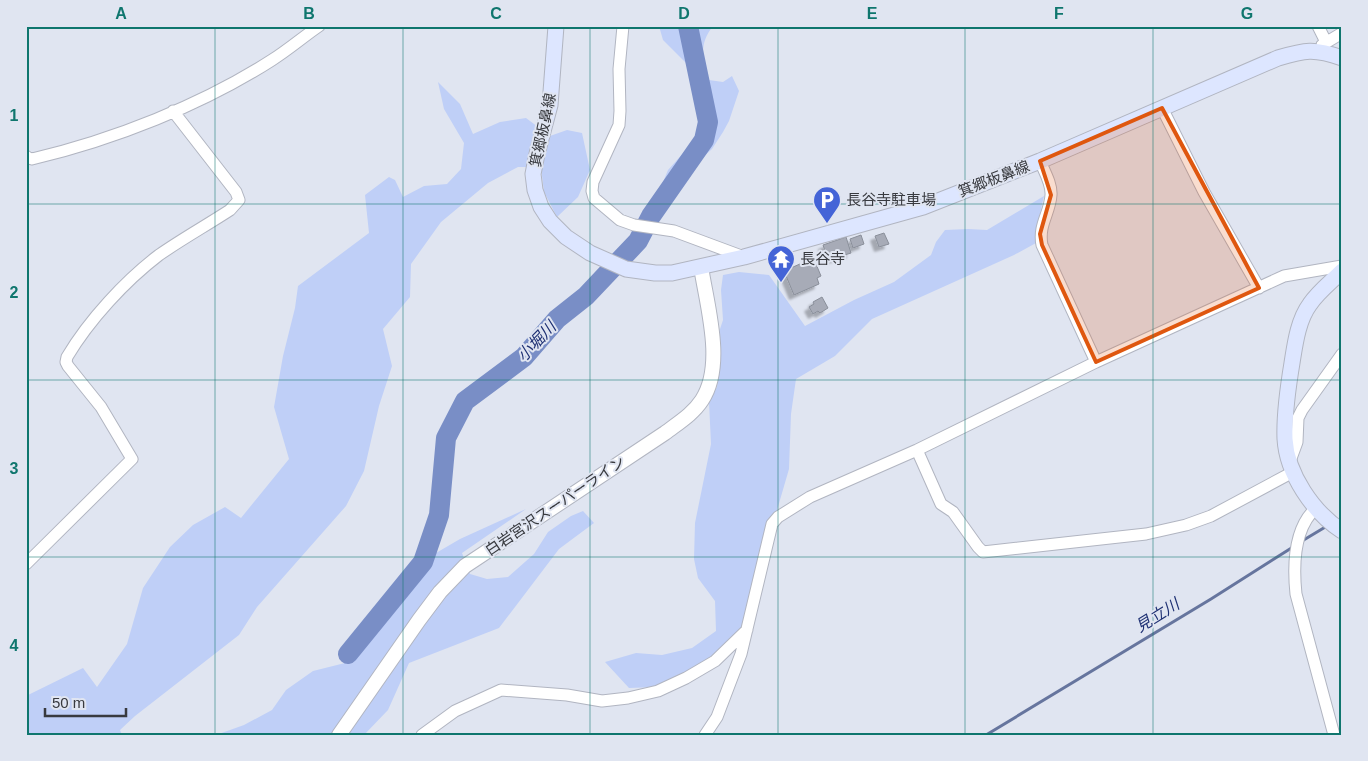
<svg xmlns="http://www.w3.org/2000/svg" width="1368" height="761" font-family="Arial,'Noto Sans JP',sans-serif">
  <defs>
    <filter id="shadow"><feDropShadow dx="-4.5" dy="4.5" stdDeviation="1" flood-color="#0004"/></filter>
  </defs>
  <rect width="100%" height="100%" fill="#e0e5f1"/>
  <path fill="#bfcff7" d="M659,26h54c-15,19 -10,33 -4,54l14,2 9,-6 7,15 -10,30 -6,11 -11,17 -11,10 -32,46 -5,4h-6l-2,-10 12,-29 26,-29 8,-18 -11,-49 -5,-11 -23,-23z
    M438,82l22,22 13,30 27,-12 26,-4 24,18 17,-6 15,3 8,37 -12,27 -21,20 -13,-25 -3,-25h-23l-30,16 -47,39 -30,42 -1,33 -27,32 9,37 -13,40 -15,65 -18,35 -89,101 -18,28 -104,81 -15,14 2,5h-96v-39l57,-28 14,19 30,-43 16,-56 27,-41 23,-22 32,-18 16,11 48,-59 -15,-52 9,-51 12,-48 3,-22 71,-53 -4,-38 24,-18 6,3 8,17 21,-11 23,-2 14,-15 3,-26 -20,-34z
    M1044,196l-9,39 1,8 -22,12 -142,64 -37,37 -39,23 -5,35 -2,55 -46,158 -29,29 -29,17 -29,14 -27,1 -24,-26 31,-9 26,2 30,-7 24,-17 -1,-30 -17,-23 -4,-19 1,-36 16,-79 -2,-42 8,-15 4,-34 -3,-18 5,-15 -2,-30 2,-15 16,-3 30,3 36,51 49,-26 40,-18 37,-27 5,-13 9,-12 23,-1 19,1z
    M526,509l-64,44 8,21 17,5 21,-2 26,-23 14,-22 23,-16 12,-5 11,12 -35,26 -60,79 -90,35 -21,47 -24,25h-148l28,-10 28,-15 14,-20 27,-19 36,-9 87,-109 24,-14z"/>
  <g fill="none" stroke-linecap="round" stroke-linejoin="round">
    <path stroke="#66759e" stroke-width="3" d="M1302,541l25,-15
      M986,735l225,-136 82,-52"/>
    <path stroke="#798ec6" stroke-width="20" d="M348,654l75,-92 16,-47 7,-77 19,-37 59,-44 33,-38 29,-23 52,-55 13,-25 53,-76 4,-18 -20,-96"/>
  </g>
  <path fill="#a7abb7" stroke="#8a8f9a" filter="url(#shadow)" d="M884,233l5,11 -10,3 -4,-11z
    M861,235l3,9 -11,4 -3,-9z
    M846,237l5,16 -23,7 -5,-15z
    M809,260l3,6 4,-2 5,12 -4,2 2,6 -25,11 -10,-24z
    M822,297l6,11 -8,5 -2,-2 -5,3 -4,-7 5,-3 -1,-2z"/>
  <g fill="none" stroke-linecap="round" stroke-linejoin="round">
    <g stroke="#b1b5c1" stroke-width="13">
      <path id="minor" d="M623,26l-4,43 1,42 -1,14 -26,57 -1,9 2,7 26,22 14,5 40,6 70,26
        M1318,26l8,16
        M1323,52l-1,-7 20,-12
        M1162,108l42,84 55,96
        M26,156l2,2 4,1c81,-19 170,-54 240,-99 16,-10 31,-23 47,-34
        M1040,161c4,10 12,23 11,34 -1,18 -13,30 -9,50l54,117
        M917,450l24,54 12,8 25,35 5,5 163,-18 40,-9 25,-9 82,-44
        M1290,461l7,-19 1,-24 4,-8 40,-56
        M1316,508c-22,20 -23,57 -20,86l38,141
        M26,564l106,-105 -31,-52 -33,-41 -2,-4 1,-5c22,-37 58,-76 92,-102 23,-16 48,-30 71,-45l9,-10 -3,-8 -63,-81
        M422,735l33,-24 46,-21 66,5 35,6 26,-3 30,-7 28,-13 29,-17 32,-31
        M705,735l12,-18 24,-63 31,-130 6,-7 32,-20 107,-47 179,-88 188,-86 58,-10"/>
    </g>
    <g stroke="#b1b5c1" stroke-width="16">
      <path id="tertiary" d="M339,735l80,-115 21,-28 25,-26 200,-133c13,-10 28,-19 37,-33 23,-35 5,-94 -1,-133"/>
    </g>
    <g stroke="#b1b5c1" stroke-width="17">
      <path id="secondary" d="M556,26l-6,79 -13,49 -4,20 2,16 6,17 9,14 16,16 24,16 36,16 29,4h17l72,-16 179,-50 117,-46 238,-103c27,-8 36,-10 64,0
        M1342,271c-11,11 -24,21 -32,33 -12,16 -15,40 -18,59 -4,24 -8,51 -7,76 2,35 28,73 57,92"/>
    </g>
    <use href="#minor" stroke="#fff" stroke-width="11"/>
    <use href="#tertiary" stroke="#fff" stroke-width="14"/>
    <use href="#secondary" stroke="#dde6ff" stroke-width="15"/>
  </g>
  <path fill="#df570f" fill-opacity="0.2" stroke="#df570f" stroke-width="4" stroke-linejoin="round" d="M1162,108l97,180 -163,74 -54,-117 -2,-11 11,-39 -11,-34z"/>
  <path fill="none" stroke="#0f766e" stroke-width="1" stroke-opacity="0.55" d="M215,26v709M403,26v709M590,26v709M778,26v709M965,26v709M1153,26v709M26,204h1316M26,380h1316M26,557h1316"/>
  <defs>
    <g id="parking-pin" transform="scale(1.4375)"><path d="M0 17L-7.5 6A9.5 9.5 0 1 1 7.5 6Z" fill="#4464d7" stroke="#e0e5f1"/><path d="M-3.5-5.5H1a3.5 3.5 0 0 1 0 7H-1V5.5H-3.5ZM-1-3.4V-.6H.8a1.4 1.4 0 0 0 0-2.8Z" fill="#fff"/></g>
    <g id="temple-pin" transform="scale(1.4375)"><path d="M0 17L-7.5 6A9.5 9.5 0 1 1 7.5 6Z" fill="#4464d7" stroke="#e0e5f1"/><path d="M0-6L5-2H3V0L6.5 2.5H4V6H1.5V3h-3V6H-4V2.5H-6.5L-3 0V-2H-5Z" fill="#fff"/></g>
  </defs>
  <g fill-rule="evenodd">
    <use href="#parking-pin" x="827" y="200"/>
    <use href="#temple-pin" x="781" y="259"/>
  </g>
  <g text-anchor="middle" stroke-width="4" stroke-linejoin="round" paint-order="stroke">
    <g font-size="15" fill="#383a3f" stroke="#e0e5f1">
      <text transform="translate(543 130) rotate(-78)" y="5">箕郷板鼻線</text>
      <text transform="translate(994 179) rotate(-21)" y="5">箕郷板鼻線</text>
      <text transform="translate(555 506) rotate(-34)" y="5">白岩宮沢スーパーライン</text>
    </g>
    <g font-size="15" fill="#383a3f" stroke="#e0e5f1" text-anchor="start">
      <text x="846" y="205">長谷寺駐車場</text>
      <text x="800" y="264">長谷寺</text>
    </g>
    <g font-size="16" font-style="italic" fill="#1e3073" stroke="#e0e5f1">
      <text transform="translate(536 341) rotate(-46)" y="6">小堀川</text>
      <text transform="translate(1157 615) rotate(-32)" y="6">見立川</text>
    </g>
  </g>
  <rect width="1368" height="761" fill="none" stroke="#e0e5f1" stroke-width="55"/>
  <path d="M45 708v8h81v-8" fill="none" stroke="#383a3f" stroke-width="2.5"/>
  <text x="52" y="708" font-size="15" fill="#383a3f" stroke="#e0e5f1" stroke-width="4" paint-order="stroke">50 m</text>
  <rect x="28" y="28" width="1312" height="706" fill="none" stroke="#0f766e" stroke-width="2"/>
  <g font-size="16" text-anchor="middle" font-weight="bold" fill="#0f766e">
    <text x="121" y="19">A</text>
    <text x="309" y="19">B</text>
    <text x="496" y="19">C</text>
    <text x="684" y="19">D</text>
    <text x="872" y="19">E</text>
    <text x="1059" y="19">F</text>
    <text x="1247" y="19">G</text>
    <text x="14" y="121">1</text>
    <text x="14" y="298">2</text>
    <text x="14" y="474">3</text>
    <text x="14" y="651">4</text>
  </g>
</svg>
